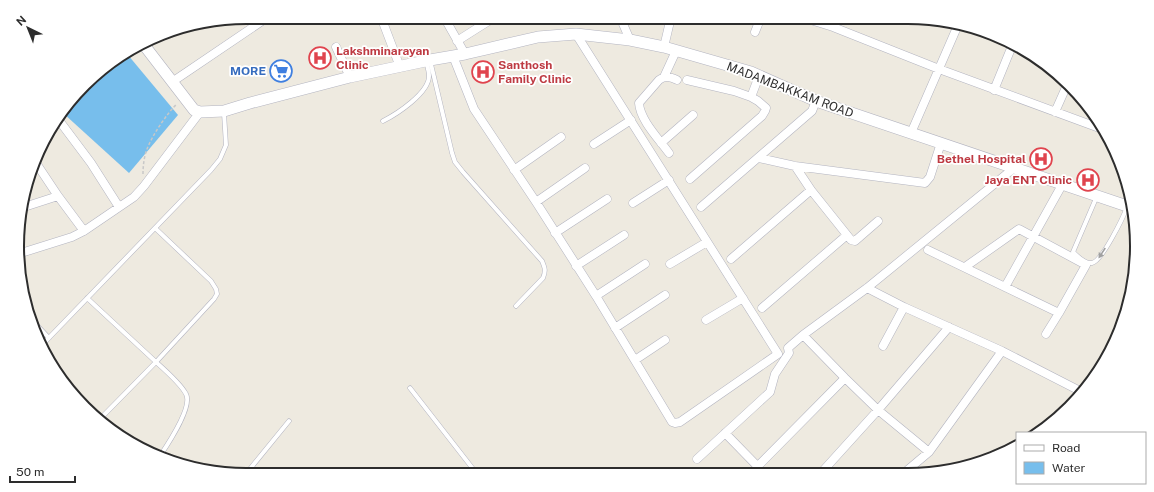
<svg xmlns="http://www.w3.org/2000/svg" width="1154" height="492" font-family="'Public Sans',sans-serif">
  <rect width="100%" height="100%" fill="#eeeae0"/>
  <path fill="#77beec" d="M128,55l50,60 -49,58 -66,-60 32,-39z"/>
  <g fill="none" stroke-linecap="round" stroke-linejoin="round">
    <g stroke="#b3b4c0" stroke-width="5">
      <path id="lane" d="M430,60l22,93 3,9 8,10 79,89c3,7 4,10 1,17l-27,28
        M383,121c14,-7 46,-28 46,-45 0,-5 -2,-10 -3,-15
        M1097,196l-24,56c4,4 13,12 19,11 10,-2 31,-45 35,-56
        M155,228l56,53 5,8 1,5 -3,5 -58,63c9,8 25,22 30,32 7,13 -18,50 -26,62
        M87,298l69,64 -57,58
        M33,321l16,17
        M42,345l169,-175 9,-11 6,-14 -2,-32
        M410,388l67,86
        M245,475l44,-54"/>
    </g>
    <g stroke="#b3b4c0" stroke-width="9">
      <path id="street" d="M381,17l19,50
        M444,17l21,37
        M620,17l10,23
        M801,17l32,10 106,42 163,60
        M755,32l6,-15
        M457,41l38,-24
        M336,47l14,30
        M664,47l7,-30
        M453,56l21,53 62,93 60,94 76,126 3,1 5,-1 98,-68 -202,-320
        M664,77l12,-26
        M687,80l47,11 17,6
        M172,82l96,-65
        M994,90l18,-44
        M1055,112l12,-27
        M58,119l33,44 28,44
        M911,133l47,-108
        M661,143l32,-28
        M594,144l37,-24
        M669,153c-10,-14 -29,-33 -30,-50l20,-23c6,-5 12,-3 18,0
        M759,158l36,8 130,17 5,-6 11,-34
        M36,163l22,33 26,35
        M795,166l16,24 40,50 4,1 23,-20
        M514,170l47,-33
        M690,179l72,-63 3,-5 1,-3 -8,-7 -7,-4 8,-21
        M536,202l49,-34
        M633,203l36,-23
        M701,207l111,-96 4,-10
        M21,208l37,-12
        M555,233l52,-34
        M928,250l131,63 27,-48 -67,-36 -54,38
        M21,253l51,-16 12,-6 50,-34 10,-11 56,-74
        M731,259l80,-69
        M670,264l37,-22
        M576,266l48,-31
        M1005,287l57,-102
        M867,288l37,19 98,44 80,41
        M596,296l49,-32
        M762,308l85,-73
        M706,320l37,-22
        M615,328l50,-33
        M1046,334l13,-21
        M803,335l64,-47 147,-120
        M883,346l21,-39
        M635,360l30,-20
        M725,433l40,41
        M697,459l73,-67 5,-18 14,-21 -1,-5 15,-13 42,43 33,32 51,42
        M758,466l87,-88
        M821,473l57,-63 71,-83
        M904,473l25,-21 73,-101"/>
    </g>
    <g stroke="#b3b4c0" stroke-width="12">
      <path id="secondary" d="M144,45l50,65 6,2 24,-1 26,-8 100,-26 80,-17 35,-6 73,-17 38,-3 54,6 34,7 87,25 65,29 314,106"/>
    </g>
    <path stroke="#c8c8c8" stroke-width="1.5" stroke-dasharray="3 2" stroke-linecap="butt" d="M143,174c0,-8 1,-17 4,-25 5,-13 20,-36 30,-45"/>
    <use href="#lane" stroke="#fff" stroke-width="4"/>
    <use href="#street" stroke="#fff" stroke-width="8"/>
    <use href="#secondary" stroke="#fff" stroke-width="11"/>
  </g>
  <defs><path id="oneway-solid" d="M-6-.8H1V-3.2L6.5 0L1 3.2V.8H-6Z"/></defs>
  <use fill="#a0a0a0" href="#oneway-solid" transform="translate(1102 253) rotate(123)"/>
  <defs>
    <g id="hospital-ring" transform="scale(1.15)"><circle r="9.5" fill="#fff" stroke="#e0444e" stroke-width="1.5"/><path d="M-5-5h3v3.5h4V-5h3V5h-3V1.5h-4V5h-3Z" fill="#e0444e"/></g>
    <g id="supermarket-ring" transform="scale(1.15)"><circle r="9.5" fill="#fff" stroke="#3f7fe0" stroke-width="1.5"/><path d="M-6-5.5h2.5l.6 2H6L4.5 2H-2.5L-4.4-4H-6ZM-1.5 3.2a1.3 1.3 0 1 0 .1 0ZM3 3.2a1.3 1.3 0 1 0 .1 0Z" fill="#3f7fe0"/></g>
  </defs>
  <g fill-rule="evenodd">
    <use href="#hospital-ring" x="320" y="58"/>
    <use href="#supermarket-ring" x="281" y="71"/>
    <use href="#hospital-ring" x="483" y="72"/>
    <use href="#hospital-ring" x="1041" y="159"/>
    <use href="#hospital-ring" x="1088" y="180"/>
  </g>
  <g text-anchor="middle" stroke-width="3.5" stroke-linejoin="round" paint-order="stroke">
    <g font-size="12" font-weight="bold" fill="#be3a42" stroke="#fff" text-anchor="start">
      <text x="336" y="55">Lakshminarayan<tspan x="336" dy="14">Clinic</tspan></text>
      <text x="498" y="69">Santhosh<tspan x="498" dy="14">Family Clinic</tspan></text>
      <text x="1026" y="163" text-anchor="end">Bethel Hospital</text>
      <text x="1072" y="184" text-anchor="end">Jaya ENT Clinic</text>
    </g>
    <g font-size="12" font-weight="bold" fill="#366cbe" stroke="#fff" text-anchor="end">
      <text x="266" y="75">MORE</text>
    </g>
    <g font-size="12" fill="#2d2d2d" stroke="#fff">
      <text transform="translate(790 90) rotate(21)" y="4">MADAMBAKKAM ROAD</text>
    </g>
  </g>
  <path d="M0 0H1154V492H0ZM246 24H908A222 222 0 0 1 1130 246V246A222 222 0 0 1 908 468H246A222 222 0 0 1 24 246V246A222 222 0 0 1 246 24Z" fill="#fff" fill-rule="evenodd"/>
  <path fill="none" stroke="#2d2d2d" stroke-width="2" d="M246 24H908A222 222 0 0 1 1130 246V246A222 222 0 0 1 908 468H246A222 222 0 0 1 24 246V246A222 222 0 0 1 246 24Z"/>
  <rect x="1016" y="432" width="130" height="52" fill="#ffffff" stroke="#ababab"/>
  <rect x="1024" y="445" width="20" height="6" fill="#ffffff" stroke="#ababab"/>
  <text x="1052" y="452" font-size="12" fill="#2d2d2d">Road</text>
  <rect x="1024" y="462" width="20" height="12" fill="#77beec" stroke="#ababab"/>
  <text x="1052" y="472" font-size="12" fill="#2d2d2d">Water</text>
  <g transform="translate(28 28) rotate(317)" stroke="#ffffff" stroke-width="3" paint-order="stroke">
  <path d="M0-3L7 15L0 10L-7 15Z" fill="#2d2d2d"/>
  <text y="-6" font-size="11" font-weight="bold" text-anchor="middle" fill="#2d2d2d">N</text>
  </g>
  <path d="M10 476v6h65v-6" fill="none" stroke="#2d2d2d" stroke-width="2"/>
  <text x="16" y="476" font-size="12" fill="#2d2d2d" stroke="#ffffff" stroke-width="3" paint-order="stroke">50 m</text>
</svg>
